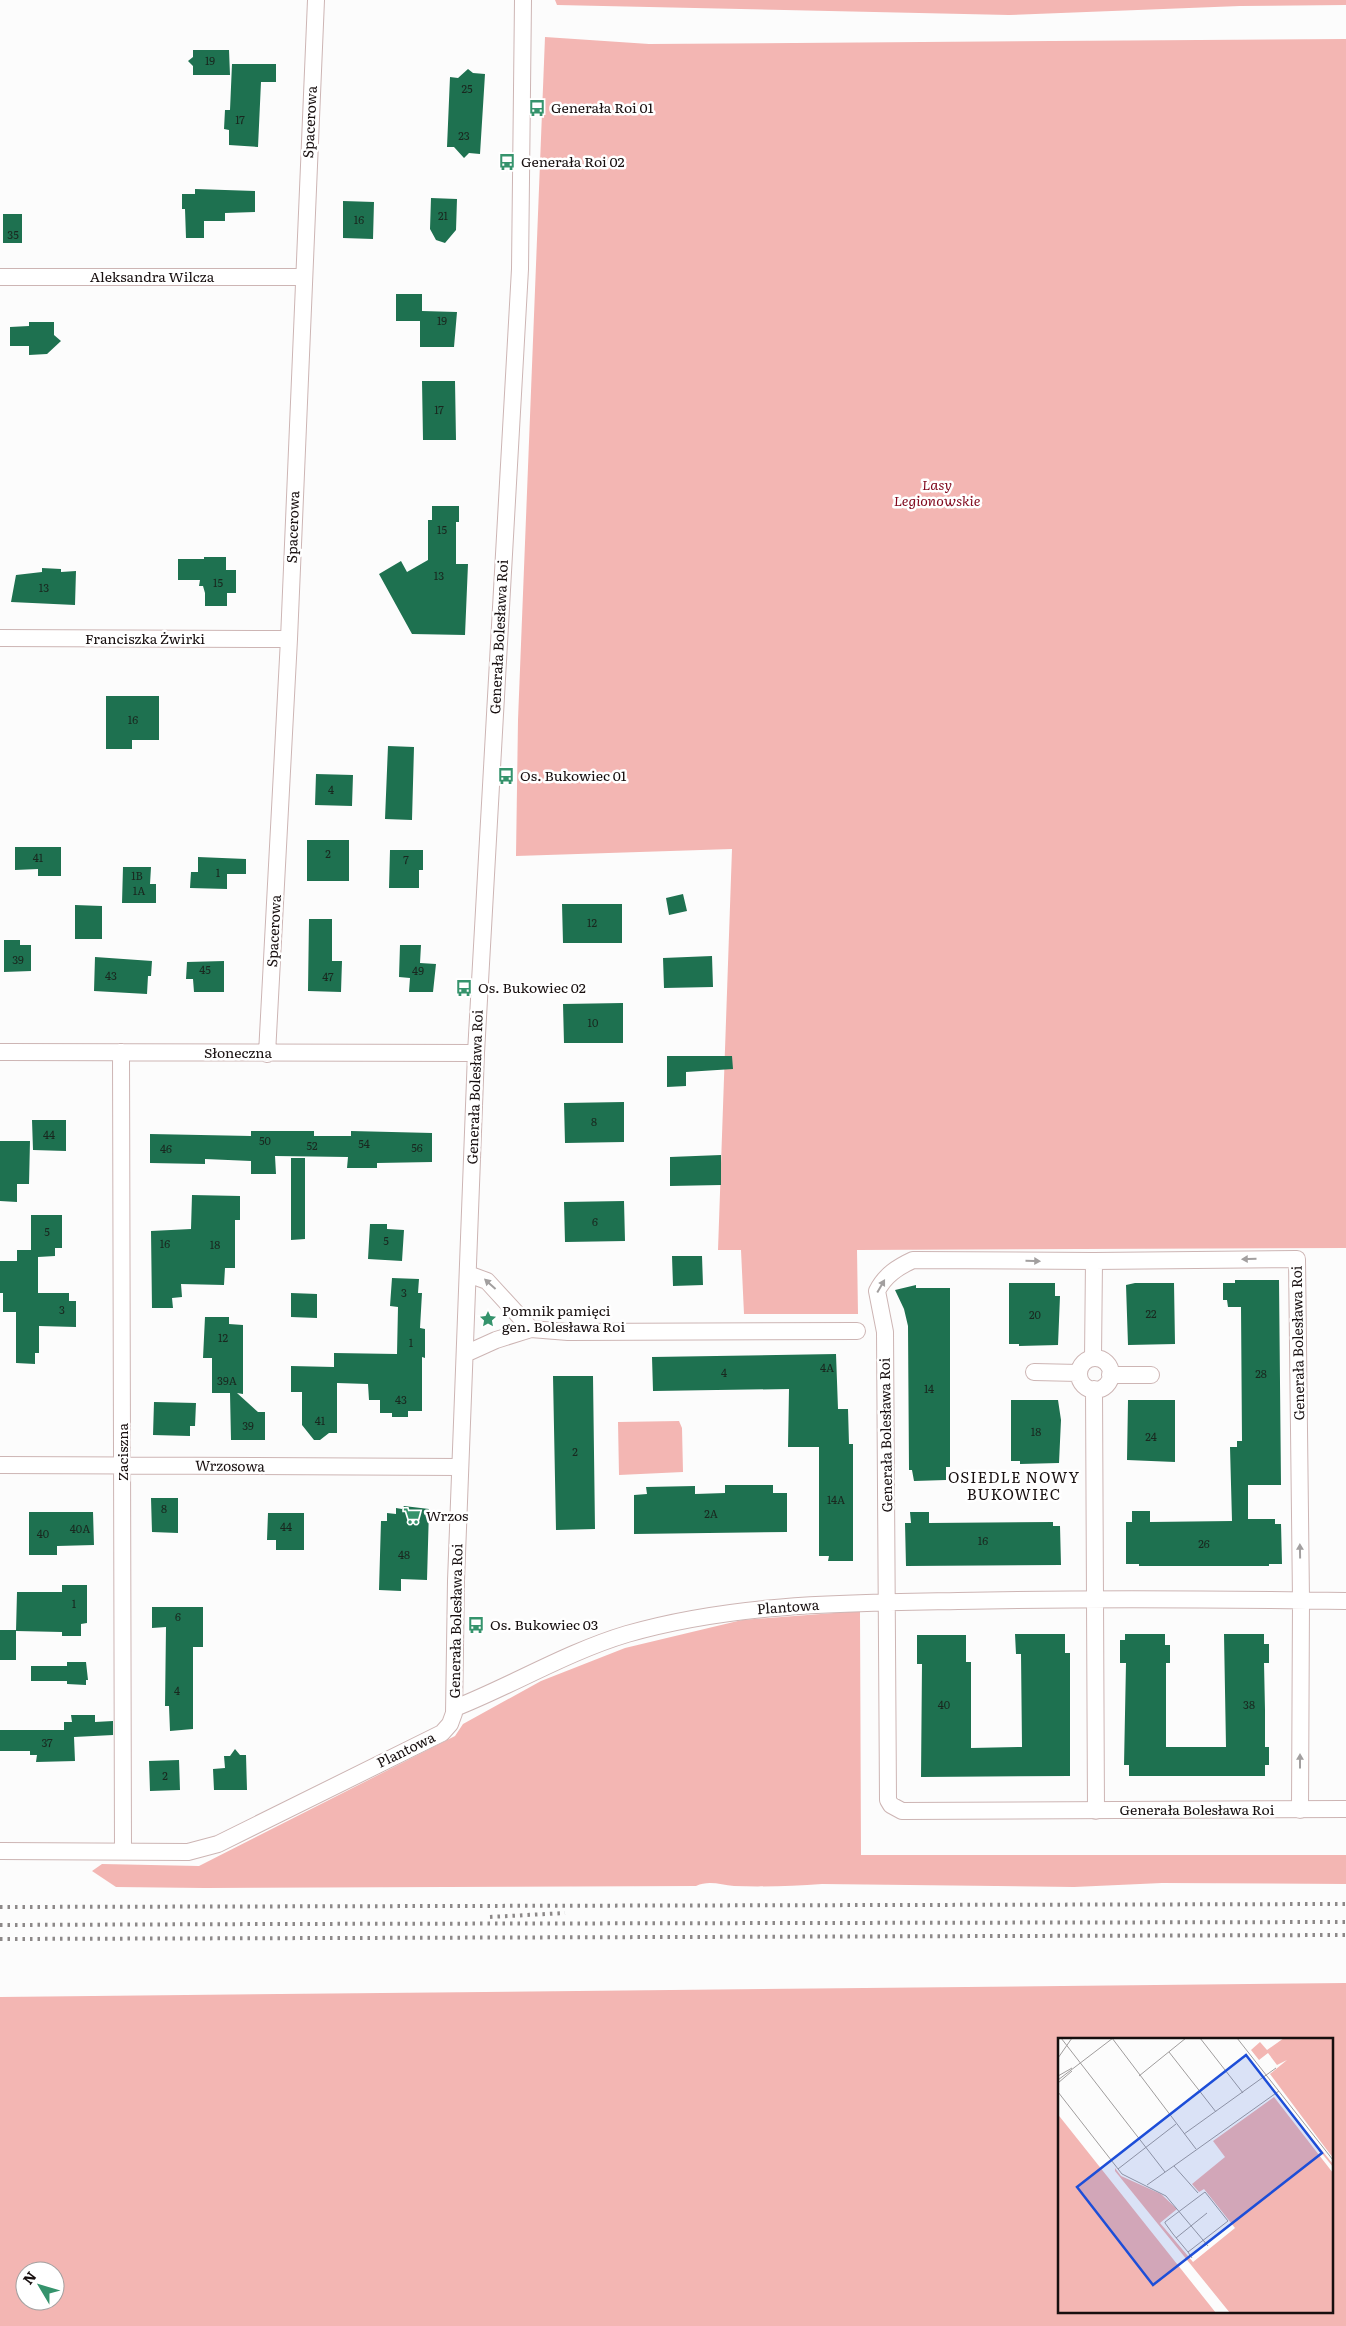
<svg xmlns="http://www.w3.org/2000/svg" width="1346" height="2326" font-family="Literata,serif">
  <rect width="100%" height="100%" fill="#fcfcfc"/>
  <path fill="#f3b6b3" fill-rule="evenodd" d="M555,0h791v5l-106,1 -231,9 -452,-10z
    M545,37l104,7 697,-5v1209l-489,2 1,64h-114l-3,-64h-23l14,-401 -216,7 2,-136z
    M679,1421l3,7 1,44 -64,3 -1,-53z
    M860,1611l1,244h485v29l-184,-1 -88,4 -252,-3c-29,2 -58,3 -88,2 -13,-1 -25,-6 -38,0l-491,2 -89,-1 -24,-16 10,-7 97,2 256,-130 8,-12 78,-43 84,-33 117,-28z
    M1346,1983v343h-1346v-329zM1060,2040h272v272h-272zM25,2271h30v30h-30z"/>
  <path fill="#1e7150" d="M193,50h36l1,25h-37v-9l-5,-5 5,-4z
    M232,64h44v18h-15l-3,65 -29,-2v-15l-5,-1 1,-19h5z
    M468,69l5,4 12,1 -5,80 -11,-1 -5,5 -10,-11h-7l3,-70 8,1z
    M195,189l60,2v21l-30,1v8h-21v17h-18l-1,-29h-3v-15h13z
    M431,198l26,1 -1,31 -11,13 -9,-3 -6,-11z
    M343,201l31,1 -1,37 -30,-1z
    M3,214h19v29h-19z
    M396,294h26v17l35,1 -3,35h-34v-26h-24z
    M29,322h25v13l7,6 -14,13 -18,1v-9h-19v-19l19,-1z
    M422,381h33l1,59h-33z
    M432,506h27v16h-3v42h12l-3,71 -53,-1 -33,-60 22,-13 6,11 21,-12v-40h4z
    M204,557h22v13h10v23h-9v13h-22v-13l-2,-7h-4l1,-6h-22v-21h26z
    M42,568l19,1v3l15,-1 -1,34 -64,-3 5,-27 26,-3z
    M106,696h53v44h-27v9h-26z
    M388,746l26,1 -2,73 -27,-1z
    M316,774l37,1 -1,31 -37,-1z
    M307,840h42v41h-42z
    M15,847h46v29h-23v-7l-23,1z
    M390,850h33v20h-4v18h-30z
    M198,857l48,2v15h-19v15l-37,-1 1,-16h7z
    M123,867h28l-1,17h6v19h-34z
    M683,894l4,17 -18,4 -3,-17z
    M562,904h60v39h-59z
    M75,905l27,1v33h-27z
    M309,919h23v42h10l-1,31 -33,-1z
    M4,940h16v5h11v26l-27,1z
    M400,945h21l-1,18 16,1 -3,28h-24l1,-14 -11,-1z
    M712,956l1,31 -49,1 -1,-30z
    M95,957l57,4 -1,15h-3l-1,18 -53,-3z
    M224,961v31h-30l-1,-13h-7l1,-17z
    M623,1003v40h-59l-1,-39z
    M667,1056h65l1,13 -47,3v14l-19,1z
    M624,1102v40l-59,1 -1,-40z
    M32,1120h34v31l-33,-1z
    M251,1131h63v5h37v-5l81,2v29l-55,1v5h-30l1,-11 -73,-1 1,18h-25v-13l-46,-2v5l-55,-1v-29l101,2z
    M0,1141h30l-1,43h-12v18l-17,-1z
    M721,1155v30l-51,1v-29z
    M291,1158h14v81l-14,1z
    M192,1195l48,1v24h-5v48h-10l-1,17 -43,-1 1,13 -10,1 1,10h-21l-1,-77 40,-2z
    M624,1201l1,40 -60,1 -1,-40z
    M31,1215h31v33h-7v8l-17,1v36h31v8h7v26l-37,-1v27h-4v11l-19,-1v-51h-13v-19h-3v-32h17v-11h14z
    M370,1224h17v5l17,1 -2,31 -34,-2z
    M672,1256h30l1,29 -30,1z
    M392,1278l27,1 -1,14h4l-2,35 5,1v29l-3,-1v54h-14v6h-16v-4h-12v-13h-11l-1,-16 -31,-1v50h-8l-9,7h-6l-12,-15v-33h-11v-26l43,1v-14l63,1 1,-47 -8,-1z
    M1235,1280h44l2,205h-33v34h27v5h6l1,40h-13v2h-130v-2h-13v-42h6v-11h18v11l82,-1 -2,-74h7v-6h5l-1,-134h-13l-1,-7h-4v-17h12z
    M1009,1283h46v13h5l-2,49 -39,1v-2h-10z
    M1135,1283h39l1,61 -47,1 -2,-60z
    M916,1285v3h34v179h-4v13l-32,1 -2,-11h-3l-1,-144 -4,-17 -9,-19z
    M291,1293l26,1v24l-26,-1z
    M205,1317h24v7l14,1v69l-6,-1 21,19h7v28h-34l-1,-47h-18v-35h-9z
    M836,1354l2,55h10l1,35h4v117h-25l1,-5h-10v-109h-31l1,-58 -136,2 -1,-34z
    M553,1376h40l2,153 -39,1z
    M1011,1400h47l3,20 -2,43 -39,1v-3h-9z
    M1128,1400h47v62l-48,-2z
    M154,1402l42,1 -1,23h-5v10l-37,-1z
    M725,1485h48v8h14v39l-153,2v-39l13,-1 -1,-7 49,-1v8l30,-1z
    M151,1498h27v35l-26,-1z
    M404,1506l25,3 -2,71 -26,-1v12l-22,-1 2,-69h6v-8l9,1v-6l6,1z
    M29,1512h64l1,33 -37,1v9h-28z
    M910,1512h19v11l124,-1v4h7l1,39 -155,1 -1,-43h6z
    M268,1513h36v37h-28v-10h-9z
    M62,1585h25v38l-6,1v12h-19v-4l-46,-1 1,-39h45z
    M152,1607h51v40h-10v82l-23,2 -1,-25h-4l1,-79 -14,1z
    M0,1630h16v30h-16z
    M1015,1634h50v19h5v123l-149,1 1,-113h-5v-29h49v27h5v86l51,-1 -1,-93h-5z
    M1125,1634h40v11h5v18h-4v84h60l-2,-113h40v10h5v19h-5l1,47v37h4v18h-4v11h-136v-11h-5l2,-102h-6v-23h5z
    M67,1662h19l2,18h-2v5l-19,-1v-3h-36v-15h36z
    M71,1715h24v7l18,-1v14l-39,2 1,24 -39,1 1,-7h-7v-4h-30v-21h64v-8h8z
    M235,1749l5,6h6l1,35h-33l-1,-21 12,-1 -1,-12h6z
    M179,1760l1,30 -30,1 -1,-30z"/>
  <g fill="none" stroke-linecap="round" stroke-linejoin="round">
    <g stroke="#cdb5b4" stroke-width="18">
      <path id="minor" d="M0,277h303
        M0,638l289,1
        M0,1052l476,1
        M121,1052l2,799
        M267,1054l22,-415 27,-639
        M468,1274l19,7 44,48
        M465,1354l31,-14 35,-11 37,3 289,-1
        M1093,1358l1,-97
        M1079 1374a16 16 0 1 1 32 0a16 16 0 1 1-32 0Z
        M1034,1372l45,1
        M1110,1375h41
        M1094,1389l2,422
        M0,1465l460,2
        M455,1708c58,-23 112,-56 172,-74 108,-31 219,-31 331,-33 129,-3 258,-2 388,0
        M1300,1810l1,-210 -4,-341 -203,2 -181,-1c-15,7 -28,15 -36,31l8,41 3,468 3,5 11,6c148,0 296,0 444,-2
        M0,1851l188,1 30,-8 224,-111 8,-9 4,-11 2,-132 20,-528 44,-784 3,-269"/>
    </g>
    <use href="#minor" stroke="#fff" stroke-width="16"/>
    <path stroke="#8c8888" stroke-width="4" stroke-dasharray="2.5 5" stroke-linecap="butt" d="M0,1907l1346,-3
      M490,1917l75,-4
      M270,1924l1076,-2
      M0,1925l275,-1
      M0,1939l1346,-4"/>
  </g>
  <defs><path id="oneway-solid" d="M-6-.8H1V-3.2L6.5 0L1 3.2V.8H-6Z" transform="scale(1.25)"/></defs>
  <g fill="#a29f9f">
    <use href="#oneway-solid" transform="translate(1249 1259) rotate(179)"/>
    <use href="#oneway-solid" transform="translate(1033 1261) rotate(1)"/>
    <use href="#oneway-solid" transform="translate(490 1284) rotate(-138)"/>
    <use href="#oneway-solid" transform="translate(881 1286) rotate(-60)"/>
    <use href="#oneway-solid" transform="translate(1300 1551) rotate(-91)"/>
    <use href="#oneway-solid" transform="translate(1300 1761) rotate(-90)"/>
  </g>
  <defs>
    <g id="bus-bare" transform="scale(1.35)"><path d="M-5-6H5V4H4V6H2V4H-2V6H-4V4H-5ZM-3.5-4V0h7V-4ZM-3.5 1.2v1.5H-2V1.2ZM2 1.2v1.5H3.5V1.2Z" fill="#35936c" stroke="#fff" stroke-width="2.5" paint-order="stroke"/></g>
    <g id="sight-bare" transform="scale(1.35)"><path d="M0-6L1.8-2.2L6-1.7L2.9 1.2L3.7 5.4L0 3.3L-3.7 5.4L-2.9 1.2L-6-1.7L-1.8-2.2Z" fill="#35936c" stroke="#fff" stroke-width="2.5" paint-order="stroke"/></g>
    <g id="supermarket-bare" transform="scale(1.35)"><path d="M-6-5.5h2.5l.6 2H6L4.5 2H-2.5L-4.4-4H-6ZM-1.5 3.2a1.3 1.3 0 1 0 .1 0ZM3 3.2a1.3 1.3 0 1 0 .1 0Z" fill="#35936c" stroke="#fff" stroke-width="2.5" paint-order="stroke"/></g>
  </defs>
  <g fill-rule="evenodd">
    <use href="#bus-bare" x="537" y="108"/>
    <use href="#bus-bare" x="507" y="162"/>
    <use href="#bus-bare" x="506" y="776"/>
    <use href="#bus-bare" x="464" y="988"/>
    <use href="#sight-bare" x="488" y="1319"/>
    <use href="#supermarket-bare" x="412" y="1516"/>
    <use href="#bus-bare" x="476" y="1625"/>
  </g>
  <g text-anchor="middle" stroke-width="5" stroke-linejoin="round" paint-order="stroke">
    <g font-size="11" fill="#19281f">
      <text x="210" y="65">19</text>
      <text x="467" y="93">25</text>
      <text x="240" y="124">17</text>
      <text x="464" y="140">23</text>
      <text x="443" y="220">21</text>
      <text x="359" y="224">16</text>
      <text x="13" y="239">35</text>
      <text x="442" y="325">19</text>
      <text x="439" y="414">17</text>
      <text x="442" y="534">15</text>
      <text x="439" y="580">13</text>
      <text x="218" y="587">15</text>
      <text x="44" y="592">13</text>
      <text x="133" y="724">16</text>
      <text x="331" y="794">4</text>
      <text x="328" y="858">2</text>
      <text x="38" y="862">41</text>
      <text x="406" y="864">7</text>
      <text x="218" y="877">1</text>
      <text x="137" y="880">1B</text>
      <text x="139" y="895">1A</text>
      <text x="592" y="927">12</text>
      <text x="18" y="964">39</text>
      <text x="205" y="974">45</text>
      <text x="418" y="975">49</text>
      <text x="111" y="980">43</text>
      <text x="328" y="981">47</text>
      <text x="593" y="1027">10</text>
      <text x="594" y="1126">8</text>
      <text x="49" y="1139">44</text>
      <text x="265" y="1145">50</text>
      <text x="364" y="1148">54</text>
      <text x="312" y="1150">52</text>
      <text x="417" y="1152">56</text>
      <text x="166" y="1153">46</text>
      <text x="595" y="1226">6</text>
      <text x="47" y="1236">5</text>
      <text x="386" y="1245">5</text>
      <text x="165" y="1248">16</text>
      <text x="215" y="1249">18</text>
      <text x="404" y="1297">3</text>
      <text x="62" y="1314">3</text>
      <text x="1151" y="1318">22</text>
      <text x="1035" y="1319">20</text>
      <text x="223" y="1342">12</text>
      <text x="411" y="1347">1</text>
      <text x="827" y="1372">4A</text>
      <text x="724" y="1377">4</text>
      <text x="1261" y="1378">28</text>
      <text x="227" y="1385">39A</text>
      <text x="929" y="1393">14</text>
      <text x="401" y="1404">43</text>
      <text x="320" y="1425">41</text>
      <text x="248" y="1430">39</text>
      <text x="1036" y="1436">18</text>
      <text x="1151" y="1441">24</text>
      <text x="575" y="1456">2</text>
      <text x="836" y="1504">14A</text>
      <text x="164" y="1513">8</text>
      <text x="711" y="1518">2A</text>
      <text x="286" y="1531">44</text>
      <text x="80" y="1533">40A</text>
      <text x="43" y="1538">40</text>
      <text x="983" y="1545">16</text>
      <text x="1204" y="1548">26</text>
      <text x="404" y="1559">48</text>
      <text x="74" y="1608">1</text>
      <text x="178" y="1621">6</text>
      <text x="177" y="1695">4</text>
      <text x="944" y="1709">40</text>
      <text x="1249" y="1709">38</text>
      <text x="47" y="1747">37</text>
      <text x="165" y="1780">2</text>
    </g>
    <g font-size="14" fill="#170f0f" stroke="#fff" text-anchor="start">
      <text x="551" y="113">Generała Roi 01</text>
      <text x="521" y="167">Generała Roi 02</text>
      <text x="520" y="781">Os. Bukowiec 01</text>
      <text x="478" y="993">Os. Bukowiec 02</text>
      <text x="502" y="1316">Pomnik pamięci<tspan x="502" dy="16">gen. Bolesława Roi</tspan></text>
      <text x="426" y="1521">Wrzos</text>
      <text x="490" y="1630">Os. Bukowiec 03</text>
    </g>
    <g font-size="14" fill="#170f0f" stroke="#fff">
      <text transform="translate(310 122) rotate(-87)" y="5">Spacerowa</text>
      <text x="152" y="282">Aleksandra Wilcza</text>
      <text transform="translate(293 527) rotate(-88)" y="5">Spacerowa</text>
      <text transform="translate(499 637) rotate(-87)" y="5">Generała Bolesława Roi</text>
      <text x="145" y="644">Franciszka Żwirki</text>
      <text transform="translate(274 931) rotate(-87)" y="5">Spacerowa</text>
      <text x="238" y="1058">Słoneczna</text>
      <text transform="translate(475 1087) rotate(-88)" y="5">Generała Bolesława Roi</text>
      <text transform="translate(1298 1343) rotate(-91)" y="5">Generała Bolesława Roi</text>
      <text transform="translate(886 1435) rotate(-91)" y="5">Generała Bolesława Roi</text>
      <text transform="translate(123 1452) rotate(-90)" y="5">Zaciszna</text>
      <text transform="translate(230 1466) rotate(1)" y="5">Wrzosowa</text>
      <text transform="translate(788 1607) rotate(-4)" y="5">Plantowa</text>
      <text transform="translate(456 1621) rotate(-89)" y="5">Generała Bolesława Roi</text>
      <text transform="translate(406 1750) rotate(-26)" y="5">Plantowa</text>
      <text x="1197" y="1815">Generała Bolesława Roi</text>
    </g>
    <g font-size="14" font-style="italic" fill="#7f061b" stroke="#fff">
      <text x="937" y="490">Lasy<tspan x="937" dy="16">Legionowskie</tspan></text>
    </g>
    <g font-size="15" letter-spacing="1" fill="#170f0f" stroke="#fff">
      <text x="1014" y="1483">OSIEDLE NOWY<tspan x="1014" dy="17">BUKOWIEC</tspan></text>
    </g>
  </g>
  <g transform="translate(1058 2038)">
    <rect width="275" height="275" fill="#fcfcfc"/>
    <path d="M226,0h49v120l-63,-84 17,-14 -10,5 -9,-12 -9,7 -8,-10 9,-8 7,8zM219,58l56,68v3l-31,-38zM216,59l59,76v140h-103l-115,-142v-3l6,8 40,18 16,15 -17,14 33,39 42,-34 -31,-39 -5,3 -7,-8 33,-27 -12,-16zM0,77l2,2 156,196h-158z" fill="#f3b6b3"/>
    <path fill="none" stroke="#a09d9d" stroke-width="1" d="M3,0l104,134M54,0l84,111M142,0l43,55M179,0l96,122M111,14l47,60M0,20l14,-20M0,38l14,-8M81,38l47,-38M0,42l55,-42M0,45l14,-12M0,54l64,82 44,22 42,50M126,96l92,-66M116,128l24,27M60,131l58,-45M89,147l132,-94M118,200l31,-25M130,214l40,-31 -23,-29 -40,30v1l8,11 15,18 4,6"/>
    <path fill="#1d4ed8" fill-opacity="0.15" stroke="#1d4ed8" stroke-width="2.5" d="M188,17l76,98 -169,132 -76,-98z"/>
    <rect width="275" height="275" fill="none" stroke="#170f0f" stroke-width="2.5"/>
  </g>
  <g transform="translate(40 2286) rotate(308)"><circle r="24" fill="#ffffff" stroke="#a29f9f"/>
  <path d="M0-4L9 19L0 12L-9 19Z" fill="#35936c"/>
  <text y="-8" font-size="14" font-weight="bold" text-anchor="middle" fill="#170f0f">N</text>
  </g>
</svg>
